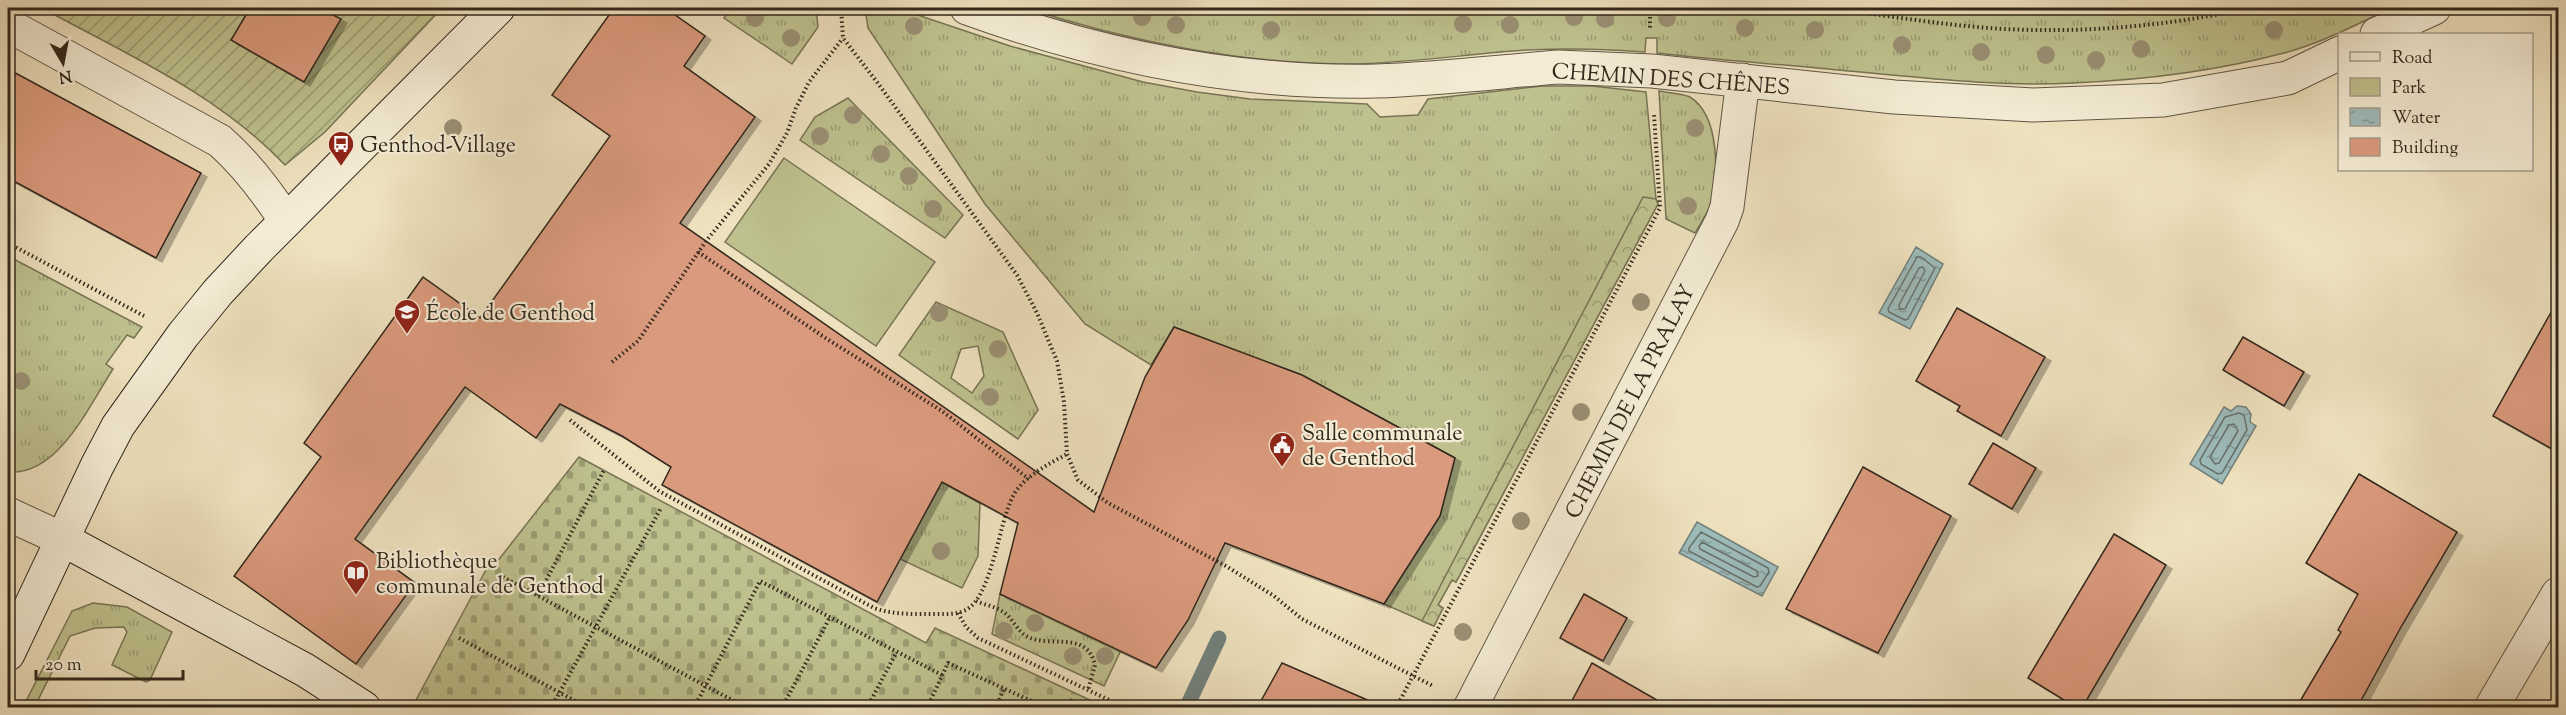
<svg xmlns="http://www.w3.org/2000/svg" width="2566" height="715" font-family="'Sorts Mill Goudy',serif">
  <defs>
    <pattern id="grass-tufts" width="24" height="20" patternUnits="userSpaceOnUse" patternTransform="scale(1.5)"><rect width="24" height="20" fill="#bec18e"/><path d="M3 7l-1-3M5 7V3M7 7l1-3M15 17l-1-3M17 17v-4M19 17l1-3" fill="none" stroke="#9b9d73"/></pattern>
    <pattern id="forest-crowns" width="20" height="18" patternUnits="userSpaceOnUse" patternTransform="scale(1.5)"><rect width="20" height="18" fill="#bec18e"/><path d="M2 6a3 3 0 1 1 6 0M12 15a3 3 0 1 1 6 0" fill="none" stroke="#9b9d73"/></pattern>
    <pattern id="cemetery-stones" width="16" height="16" patternUnits="userSpaceOnUse" patternTransform="scale(1.5)"><rect width="16" height="16" fill="#bec18e"/><path d="M2 7V4a2 2 0 0 1 4 0v3zM10 15v-3a2 2 0 0 1 4 0v3z" fill="#9b9d73"/></pattern>
    <pattern id="garden-furrows" width="10" height="10" patternUnits="userSpaceOnUse" patternTransform="scale(1.5)"><rect width="10" height="10" fill="#bec18e"/><path d="M-1 1l2-2M0 10L10 0M9 11l2-2" fill="none" stroke="#9b9d73"/></pattern>
    <pattern id="water-ripples" width="26" height="14" patternUnits="userSpaceOnUse" patternTransform="scale(1.5)"><rect width="26" height="14" fill="#9dbbbb"/><path d="M2 4q2-2 4 0t4 0M15 11q2-2 4 0t4 0" fill="none" stroke="#819897"/></pattern>
    <filter id="shadow"><feDropShadow dx="6" dy="4" stdDeviation="0" flood-color="#0004"/></filter>
  </defs>
  <rect width="100%" height="100%" fill="#eee1be"/>
  <filter id="stains"><feTurbulence type="fractalNoise" baseFrequency=".00333" numOctaves="4"/><feColorMatrix values="0 0 0 0 .2 0 0 0 0 .09 0 0 0 0 .02 0 0 0 .5 -.17"/></filter>
  <radialGradient id="worn" r=".72"><stop offset=".6" stop-color="#630" stop-opacity="0"/><stop offset="1" stop-color="#630" stop-opacity=".3"/></radialGradient>
  <path fill="url(#grass-tufts)" stroke="#787455" stroke-width="1.5" fill-rule="evenodd" d="M730,8h86l2,19 -26,37 -68,-46z
    M865,8h32l113,38 133,36 54,10 53,7 117,5 13,13 38,-2 10,-16 114,-13h50l54,6 10,107 2,5 -202,378 -4,-2 -14,25 5,3 -9,18 -50,-22 56,-88 15,-58 -153,-83 -128,-48 -23,38 -66,-41 -100,-120 -117,-176z
    M1026,8h1366c-35,16 -70,35 -108,45 -68,18 -141,27 -211,30 -78,4 -157,-6 -235,-13 -60,-6 -121,-10 -181,-17v-15h-11l-1,14c-39,-3 -78,-4 -118,-2 -59,4 -117,13 -176,14 -107,0 -225,-23 -325,-56z
    M1659,91c9,2 23,2 31,6 30,19 29,78 20,108 -3,10 -10,19 -15,28l-29,-14z
    M848,98l115,117 -18,23 -145,-98 15,-23z
    M8,256l134,71 -8,11 -7,-3 -21,29 7,5c-24,37 -55,107 -105,103z
    M936,302l67,30 35,78 -20,29 -119,-84zM978,346l6,30 -12,17 -21,-15 10,-29z
    M942,482l38,21 -2,53 -16,32 -62,-29z
    M1000,594l121,56 -17,36 -112,-52z
    M93,603l34,4 45,25 -22,48 -4,2 -34,-17 15,-33 -3,-5 -29,1 -25,8 -34,68 -3,3h-10l49,-96z"/>
  <path fill="url(#forest-crowns)" stroke="#787455" stroke-width="1.5" d="M1643,197l13,2 2,5 -202,378 -4,-2 -14,25 5,3 -9,18 -12,-5z"/>
  <path fill="url(#cemetery-stones)" stroke="#787455" stroke-width="1.5" d="M579,457l347,186 9,-15 170,79 -675,1 -14,-8 71,-132 6,-1z"/>
  <path fill="#bec18e" stroke="#787455" stroke-width="1.5" d="M784,158l151,104 -59,84 -151,-104z"/>
  <path fill="url(#garden-furrows)" stroke="#787455" stroke-width="1.5" d="M42,8h400l-117,124 -40,33c-67,-71 -159,-111 -243,-157z"/>
  <path fill="url(#water-ripples)" stroke="#72807b" stroke-width="1.5" d="M1916,247l27,17 -33,65 -31,-16z
    M2237,406l9,1 5,7 -1,8 6,4 -34,58 -32,-20 34,-57 7,4z
    M1697,522l81,45 -16,29 -83,-43z"/>
  <g fill="none" stroke-linecap="round" stroke-linejoin="round">
    <path stroke="#68726c" stroke-width="1.5" d="M1917,257h4l14,11 -27,51 -3,1 -16,-8 -1,-3z
      M1923,267l2,4 -20,38h-5l-1,-4 20,-37z
      M2239,413l5,2 3,15 -25,43 -4,1 -17,-10 -1,-4 25,-43z
      M2234,424l4,7 -19,32 -4,1 -5,-7 19,-32z
      M1701,532l67,36 1,4 -9,14 -3,1 -68,-36v-3z
      M1702,542l55,29 1,5 -4,1 -54,-28 -1,-3z"/>
    <path stroke="#72807b" stroke-width="15" d="M1189,702l30,-64"/>
  </g>
  <path fill="#da9a7d" stroke="#32281c" stroke-width="1.5" filter="url(#shadow)" d="M250,8h70l21,11 -37,63 -73,-42z
    M614,8h51l40,28 -21,30 71,51 -75,106 414,289 51,-135 29,-50 128,48 153,83 -15,58 -56,88 -159,-61 -37,77 -32,48 -156,-74 18,-71 -76,-41 -65,120 -215,-117 9,-18 -49,-31 -62,-32 -24,34 -71,-51 -110,152 60,44 -59,81 -122,-88 87,-119 -17,-14 119,-166 57,41 130,-182 -58,-41z
    M8,69l193,104 -45,85 -148,-80z
    M2559,298v155l-66,-37z
    M1957,308l88,49 -44,79 -44,-25 3,-5 -44,-25z
    M2243,337l61,35 -20,34 -61,-36z
    M1993,443l43,25 -24,41 -43,-25z
    M1863,467l88,49 -73,137 -92,-44z
    M2359,474l98,58 -56,95 -44,81h-61l45,-76 -3,-2 20,-36 -52,-31z
    M2114,534l52,31 -84,143h-5l-49,-30z
    M1584,594l43,24 -24,43 -43,-23z
    M1282,663l104,45h-129z
    M1592,663l79,45h-103z"/>
  <g fill="none" stroke-linecap="round" stroke-linejoin="round">
    <g stroke="#615644" stroke-width="35">
      <path id="street" d="M967,8c130,47 270,76 409,73 61,-2 121,-9 182,-14l94,4 242,26 139,8 130,-5 125,-22 52,-25
        M8,25l212,116c26,23 47,51 66,80
        M2377,34l57,-26
        M8,514l54,25
        M1470,708l252,-487 5,-14 16,-127
        M2491,708l67,-114"/>
    </g>
    <g stroke="#32281c" stroke-width="35">
      <path id="secondary" d="M62,539l243,131 59,38
        M8,654l89,-188 21,-40 65,-91 35,-43 41,-44 239,-240"/>
    </g>
    <path stroke="#32281c" stroke-width="4" stroke-dasharray="1.5 3" stroke-linecap="butt" d="M841,8l2,30 34,44 140,193 20,38 20,48 7,41 3,52 11,26 30,23 118,63 48,30 28,23 131,67
      M1206,8l74,3 135,-3
      M1650,8v20
      M1830,8c53,7 106,16 159,20 87,6 175,-1 260,-20
      M8,243l136,73
      M698,252l129,87 115,72 87,68
      M612,362l26,-21 68,-100 63,-77 18,-31 9,-25 13,-26 34,-44
      M570,420l89,71 215,117c20,7 40,6 60,6 11,0 22,1 32,-4 26,-14 33,-88 47,-114 11,-20 36,-32 54,-42
      M499,575l248,133
      M538,596l66,-126
      M976,601c9,4 22,6 30,13 8,7 12,18 22,23 22,11 59,-7 67,28l-7,25
      M958,613l8,14 12,11 148,70
      M459,638l129,70
      M551,708l110,-200
      M694,708l66,-127 182,94
      M782,708l48,-91
      M867,708l29,-55
      M927,708l21,-45 99,45
      M996,708l8,-20
      M1068,708l4,-9
      M1396,708l264,-500 -6,-94"/>
    <use href="#street" stroke="#f4ecd5" stroke-width="33"/>
    <use href="#secondary" stroke="#f4ecd5" stroke-width="33"/>
  </g>
  <g fill="#9a9074">
    <circle cx="1142" cy="17" r="9"/>
    <circle cx="1574" cy="17" r="9"/>
    <circle cx="755" cy="18" r="9"/>
    <circle cx="1667" cy="18" r="9"/>
    <circle cx="1605" cy="19" r="9"/>
    <circle cx="1463" cy="24" r="9"/>
    <circle cx="1176" cy="25" r="9"/>
    <circle cx="1510" cy="25" r="9"/>
    <circle cx="914" cy="26" r="9"/>
    <circle cx="1745" cy="28" r="9"/>
    <circle cx="1271" cy="30" r="9"/>
    <circle cx="1815" cy="30" r="9"/>
    <circle cx="2274" cy="30" r="9"/>
    <circle cx="791" cy="38" r="9"/>
    <circle cx="1902" cy="45" r="9"/>
    <circle cx="2141" cy="49" r="9"/>
    <circle cx="1981" cy="52" r="9"/>
    <circle cx="2046" cy="55" r="9"/>
    <circle cx="2096" cy="60" r="9"/>
    <circle cx="853" cy="115" r="9"/>
    <circle cx="453" cy="128" r="9"/>
    <circle cx="1695" cy="128" r="9"/>
    <circle cx="820" cy="136" r="9"/>
    <circle cx="881" cy="154" r="9"/>
    <circle cx="909" cy="176" r="9"/>
    <circle cx="1688" cy="206" r="9"/>
    <circle cx="933" cy="209" r="9"/>
    <circle cx="1641" cy="302" r="9"/>
    <circle cx="939" cy="313" r="9"/>
    <circle cx="998" cy="349" r="9"/>
    <circle cx="21" cy="381" r="9"/>
    <circle cx="990" cy="397" r="9"/>
    <circle cx="1581" cy="412" r="9"/>
    <circle cx="1521" cy="521" r="9"/>
    <circle cx="941" cy="551" r="9"/>
    <circle cx="1035" cy="623" r="9"/>
    <circle cx="1004" cy="631" r="9"/>
    <circle cx="1463" cy="632" r="9"/>
    <circle cx="1073" cy="656" r="9"/>
    <circle cx="1105" cy="656" r="9"/>
  </g>
  <defs>
    <g id="bus-pin" transform="scale(1.35)"><path d="M0 17L-7.5 6A9.5 9.5 0 1 1 7.5 6Z" fill="#8f2418" stroke="#f4ecd5"/><path d="M-5-6H5V4H4V6H2V4H-2V6H-4V4H-5ZM-3.5-4V0h7V-4ZM-3.5 1.2v1.5H-2V1.2ZM2 1.2v1.5H3.5V1.2Z" fill="#fff"/></g>
    <g id="school-pin" transform="scale(1.35)"><path d="M0 17L-7.5 6A9.5 9.5 0 1 1 7.5 6Z" fill="#8f2418" stroke="#f4ecd5"/><path d="M0-5L7-2L0 1L-7-2ZM-4 1L0 2.5L4 1V4Q0 6-4 4Z" fill="#fff"/></g>
    <g id="civic-pin" transform="scale(1.35)"><path d="M0 17L-7.5 6A9.5 9.5 0 1 1 7.5 6Z" fill="#8f2418" stroke="#f4ecd5"/><path d="M-.6-6.5H3V-4.5H.6V-3L4-1V1h2V6H-6V1h2V-1L-.6-3ZM-1.2 2.5V6h2.4V2.5Z" fill="#fff"/></g>
    <g id="library-pin" transform="scale(1.35)"><path d="M0 17L-7.5 6A9.5 9.5 0 1 1 7.5 6Z" fill="#8f2418" stroke="#f4ecd5"/><path d="M-6-4Q-3-5.5-.7-3.5V5Q-3 3-6 4ZM6-4Q3-5.5 .7-3.5V5Q3 3 6 4Z" fill="#fff"/></g>
  </defs>
  <g fill-rule="evenodd">
    <use href="#bus-pin" x="341" y="144"/>
    <use href="#school-pin" x="407" y="312"/>
    <use href="#civic-pin" x="1282" y="445"/>
    <use href="#library-pin" x="356" y="573"/>
  </g>
  <g text-anchor="middle" stroke-width="4.5" stroke-linejoin="round" paint-order="stroke">
    <g font-size="22" fill="#32281c" stroke="#f4ecd5">
      <text transform="translate(1671 78) rotate(4)" y="8">CHEMIN DES CHÊNES</text>
      <text transform="translate(1629 401) rotate(-63)" y="8">CHEMIN DE LA PRALAY</text>
    </g>
    <g font-size="22" fill="#32281c" stroke="#f4ecd5" text-anchor="start">
      <text x="360" y="152">Genthod-Village</text>
      <text x="426" y="320">École de Genthod</text>
      <text x="1302" y="440">Salle communale<tspan x="1302" dy="25">de Genthod</tspan></text>
      <text x="376" y="568">Bibliothèque<tspan x="376" dy="25">communale de Genthod</tspan></text>
    </g>
  </g>
  <rect width="2566" height="715" fill="none" stroke="#eee1be" stroke-width="30"/>
  <rect x="9" y="9" width="2548" height="697" fill="none" stroke="#32281c" stroke-width="3"/>
  <rect x="15" y="15" width="2536" height="685" fill="none" stroke="#32281c" stroke-width="1.5"/>
  <rect x="2338" y="33" width="195" height="138" fill="#f4ecd5" stroke="#a69e8b" stroke-width="1.5"/>
  <rect x="2350" y="52" width="30" height="9" fill="#f4ecd5" stroke="#a69e8b" stroke-width="1.5"/>
  <text x="2392" y="63" font-size="18" fill="#32281c">Road</text>
  <rect x="2350" y="78" width="30" height="18" fill="#bec18e" stroke="#a69e8b" stroke-width="1.5"/>
  <text x="2392" y="93" font-size="18" fill="#32281c">Park</text>
  <rect x="2350" y="108" width="30" height="18" fill="url(#water-ripples)" stroke="#a69e8b" stroke-width="1.5"/>
  <text x="2392" y="123" font-size="18" fill="#32281c">Water</text>
  <rect x="2350" y="138" width="30" height="18" fill="#da9a7d" stroke="#a69e8b" stroke-width="1.5"/>
  <text x="2392" y="153" font-size="18" fill="#32281c">Building</text>
  <g transform="translate(63 63) rotate(170)" stroke="#f4ecd5" stroke-width="4.5" paint-order="stroke">
  <path d="M0-4.5L10 22L0 15L-10 22Z" fill="#32281c"/>
  <text y="-9" font-size="16" font-weight="bold" text-anchor="middle" fill="#32281c">N</text>
  </g>
  <path d="M36 670v9h147v-9" fill="none" stroke="#32281c" stroke-width="3"/>
  <text x="45" y="670" font-size="18" fill="#32281c" stroke="#f4ecd5" stroke-width="4.5" paint-order="stroke">20 m</text>
  <rect width="100%" height="100%" filter="url(#stains)"/>
  <rect width="100%" height="100%" fill="url(#worn)"/>
</svg>
